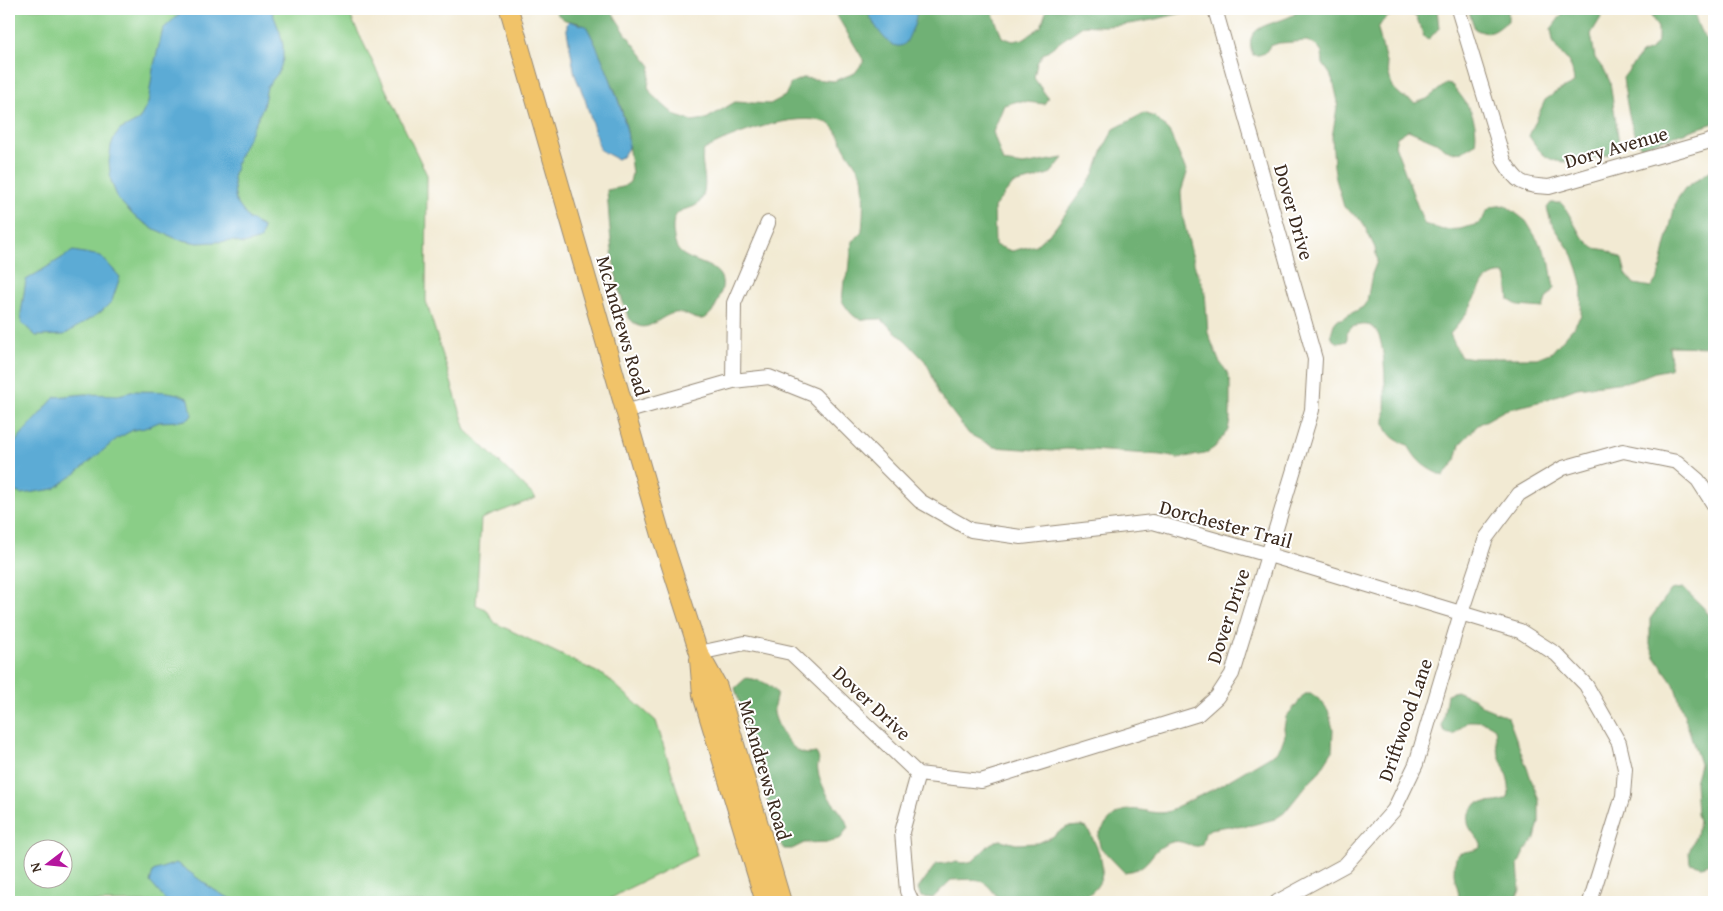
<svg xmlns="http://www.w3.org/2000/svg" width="1723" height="911" font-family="'Gentium Book Plus',serif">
  <rect width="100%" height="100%" fill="#fff"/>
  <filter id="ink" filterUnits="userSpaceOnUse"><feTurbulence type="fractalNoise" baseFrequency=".02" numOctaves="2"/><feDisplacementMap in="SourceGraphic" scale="10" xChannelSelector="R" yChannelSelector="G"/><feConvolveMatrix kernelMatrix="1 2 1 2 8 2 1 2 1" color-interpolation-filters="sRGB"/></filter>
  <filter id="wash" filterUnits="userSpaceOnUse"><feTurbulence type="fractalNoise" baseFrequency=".0096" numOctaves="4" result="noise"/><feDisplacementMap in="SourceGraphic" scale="20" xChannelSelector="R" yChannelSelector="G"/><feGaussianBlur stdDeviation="1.12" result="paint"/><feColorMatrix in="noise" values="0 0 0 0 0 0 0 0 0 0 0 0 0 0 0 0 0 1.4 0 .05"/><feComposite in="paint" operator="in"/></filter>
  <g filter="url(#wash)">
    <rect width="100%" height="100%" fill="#f2ead3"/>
    <path fill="#8ace87" stroke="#627c52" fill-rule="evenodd" d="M9,9h338l80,166 -1,126 40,129 70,68 -55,21 -5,86 10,4 9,14 110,53 51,45 41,134 -68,33 -24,14h-596zM32,848h30v30h-30z"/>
    <path fill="#6fb174" stroke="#556e49" d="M555,9h55l16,25 25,32 -3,21 4,8 24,21 16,5 14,-2 29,-17 35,2 15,-8 6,-13 12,-5 31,3 21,-8 9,-12 -31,-52h158l11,28 11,4 10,-2 18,-12 6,-18h142l-3,3c-33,8 -68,17 -102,13l-41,29 -6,9 -3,15 14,20 -4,6 -26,-3 -14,4 -11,27 10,30 20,3 40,-7 -12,15 -17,6 -21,5 -19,23 1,38 17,6 24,-6 19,-17 39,-54 10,-27 10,-18 30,-16 11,4 14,14 18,42 -6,19 2,26 12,49 10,25 3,41 11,28 8,11 3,11v36l-2,11 -13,17 -10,7 -27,4 -17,-3 -68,-5 -28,-1 -13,2 -58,-4 -25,-13 -30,-39 -9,-25 -5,-9 -19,-20 -25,-22c-25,0 -24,4 -39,-18l2,-20 5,-9 3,-31c3,-2 7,-5 9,-8 3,-5 3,-50 1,-56 -4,-11 -13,-20 -18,-30 -4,-8 -8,-21 -16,-24 -31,-13 -97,12 -124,27 -6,14 6,28 -2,48 -8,18 -30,2 -29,33 1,5 1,10 3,15 7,20 55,14 45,46 -3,10 -10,29 -23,27 -6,-1 -11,-5 -17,-6 -16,-3 -29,18 -42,13 -2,-1 -8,-5 -9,-7 -3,-3 -4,-9 -6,-14 -13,-36 -14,-77 -17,-115l16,-3 7,-5 2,-9 -7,-52 -9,-28 -27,-61 -10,-9 -14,-3 -8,-6z
      M1296,9h141l2,19 -11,12 -4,-3 -7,-19 -5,-4c-15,-1 -27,-1 -34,15l14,58 10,9 13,7 12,-4 19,-15 6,1c16,19 27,34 23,59l-11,7 -14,1 -14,-10 -28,-12 -11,7 -2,8 29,79 19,6 17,-1 18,-5 5,-5 3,-7 5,-5 14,-2 21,16 23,38 5,29 -8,11 -3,9 -24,-2 -10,-6 -2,-22 -2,-4c-22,-3 -27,20 -36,35 -5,9 -12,17 -19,25l10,22 13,2h64l15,-6 21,-24 8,-13 1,-32 -4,-14 -5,-14 -22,-33 -4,-14 4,-5h10l5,6 14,25 14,14 13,2 15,9 4,15 8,10 17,3 7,-9 18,-77 9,-13 29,-20v179l-45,-1 2,15 -1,8 -15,3 -23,9 -55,7 -35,13 -37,9 -27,15 -18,19 -4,16 -13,16c-18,-8 -26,-14 -35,-31 -12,-4 -20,-9 -23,-21 0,-19 3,-84 -11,-96 -6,-5 -15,-3 -22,-1l-5,6v8l-8,2 -6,-3 -2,-6 3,-10 3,-4 4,-1 22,-12 4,-6 5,-27 5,-13 -2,-13 -13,-27 -18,-14 -8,-28 -2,-13 -2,-29 6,-35 -4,-18 -4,-10 -7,-10 -1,-11 -5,-7 -10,-5 -28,2 -9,3 -5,7 -6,2h-6c-13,-34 28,-29 44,-43z
      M1468,9h40v12c-13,10 -17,16 -33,8z
      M1566,9h40l-15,25 4,24 11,15 4,9 9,61 -6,10c-17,5 -50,15 -66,4 -7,-4 -13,-14 -18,-21l16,-36 13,-9 16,-8c-2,-28 -13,-23 -21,-42 -1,-4 -1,-8 -2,-12z
      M1647,9h46c4,13 7,29 21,35v79l-73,24c-10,-10 -16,-54 -18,-69l18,-24 10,-4 7,-10v-12z
      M1683,588l19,18 12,15v241l-12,4 -12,-3 -1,-11 7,-17 3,-14 -2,-7 -2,-32 5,-18 -26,-80 -19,-27 -5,-12v-26l21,-29z
      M746,678c13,2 22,4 31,15 -1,6 -4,14 -3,20 3,14 18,41 34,41 3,0 6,-1 8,-1 6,9 0,10 2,18 1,6 4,14 7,19 6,14 19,22 23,37l-7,11 -12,4 -25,1 -12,6h-8l-4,-5 -45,-156z
      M1456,691l17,7 11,9 24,10 31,83v22l-4,17 -11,13 -6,13 2,26 -7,11h-56c5,-10 -3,-19 -3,-30 0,-5 1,-11 3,-17 8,-5 18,-3 24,-8v-4c-14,-18 -19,-21 -4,-40 11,-1 22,1 31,-5 5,-18 -7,-33 -11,-50 -1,-6 -1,-13 -2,-20 -9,-7 -16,-7 -27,-7l-15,14 -7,-2 -4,-7 5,-32z
      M1305,694h7l9,7 7,9 5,19 -1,23 -12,19 -11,11 -25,31 -9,6 -23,6 -15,2 -8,-1 -19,3 -5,4 -3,12c-10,5 -20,-8 -33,-2 -22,8 -16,26 -45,29l-24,-25 -2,-11c29,-51 54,-9 78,-29l38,-18 61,-36 6,-7 4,-11 -1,-7 2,-11z
      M1081,826l6,2c17,30 28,58 -13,74h-73c-19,-26 -19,-23 -50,-22l-18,18 -12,-1 -3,-8 18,-25 19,-2 9,1 9,-2 17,-17 6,-3 5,-1 15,4 21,-1 15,-6 15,-10z"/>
    <path fill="#5babd5" stroke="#4b6a7a" d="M185,9h86l9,23 3,13v14l-4,13 -12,15 -4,20 -25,52 -5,19 3,24 13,17 14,8 -2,12 -18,5 -10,-3 -35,2 -21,-4 -25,-11 -18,-12 -16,-17 -7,-18 -2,-19 2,-16 3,-8 6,-8 19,-10 9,-17 5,-34 10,-40z
      M867,9h49c1,9 -1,15 -5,23 -2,4 -4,11 -8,13 -14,8 -33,-26 -36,-36z
      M569,21l17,5c12,20 46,100 42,121 -1,3 -4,7 -6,10l-5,2 -17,-9 -15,-51 -10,-24 -8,-44v-8z
      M73,251l28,5 19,21 -8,24 -11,11 -37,23 -28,1 -14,-13 -1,-10 5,-33z
      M135,391c18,1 38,-2 54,8l3,16 -3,4 -8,2 -22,1 -14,6 -12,2 -15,8 -43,36 -21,15 -33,5 -12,-5v-38l11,-15 35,-39 30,-3 33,1z
      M176,863c22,13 39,33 66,39h-75l-17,-20 3,-11z"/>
  </g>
  <g filter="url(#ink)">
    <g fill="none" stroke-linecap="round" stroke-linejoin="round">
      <g stroke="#968a78" stroke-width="16">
        <path id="minor" d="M1458,9l46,152c14,23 17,24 45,26l165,-47
          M733,381l1,-78 34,-80
          M625,412l108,-31 36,-4 45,18 106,106 51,29 50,7 132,-15 116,33 251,76 36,23 30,31 33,58 6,26 -2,27 -33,106
          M699,653l46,-10 46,10 127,121 63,7 217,-67 19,-17 15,-23 80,-264 3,-51 -100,-350
          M912,902l-5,-11 -5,-59 16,-58
          M1277,902l68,-37 49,-55 22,-46 45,-151 25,-75 33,-44 44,-26 60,-17 54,11 21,18 16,25"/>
      </g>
      <g stroke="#968a78" stroke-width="20">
        <path id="major" d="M509,9l152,526 38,118 19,34 64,215
          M699,659l3,36 63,207"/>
      </g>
      <use href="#minor" stroke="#fff" stroke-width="14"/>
      <use href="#major" stroke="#f1c369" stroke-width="18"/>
    </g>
  </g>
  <g text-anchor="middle" stroke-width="4" stroke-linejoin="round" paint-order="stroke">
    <g font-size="20" fill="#3b2a1e" stroke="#fff">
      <text transform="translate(1616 147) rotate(-16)" y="7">Dory Avenue</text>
      <text transform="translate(1294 212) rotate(74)" y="7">Dover Drive</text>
      <text transform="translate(623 326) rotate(74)" y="7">McAndrews Road</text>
      <text transform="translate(1226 524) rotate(15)" y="7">Dorchester Trail</text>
      <text transform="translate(1228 616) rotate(-72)" y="7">Dover Drive</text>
      <text transform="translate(872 703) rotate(43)" y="7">Dover Drive</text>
      <text transform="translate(1405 720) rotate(-71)" y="7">Driftwood Lane</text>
      <text transform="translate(765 770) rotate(74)" y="7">McAndrews Road</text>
    </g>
  </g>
  <rect width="1723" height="911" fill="none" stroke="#fff" stroke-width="30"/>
  <g transform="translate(48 864) rotate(254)"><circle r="24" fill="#ffffff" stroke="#b1aaa5"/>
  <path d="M0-4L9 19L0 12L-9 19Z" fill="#b5179e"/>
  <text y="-8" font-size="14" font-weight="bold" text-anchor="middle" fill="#3b2a1e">N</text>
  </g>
</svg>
